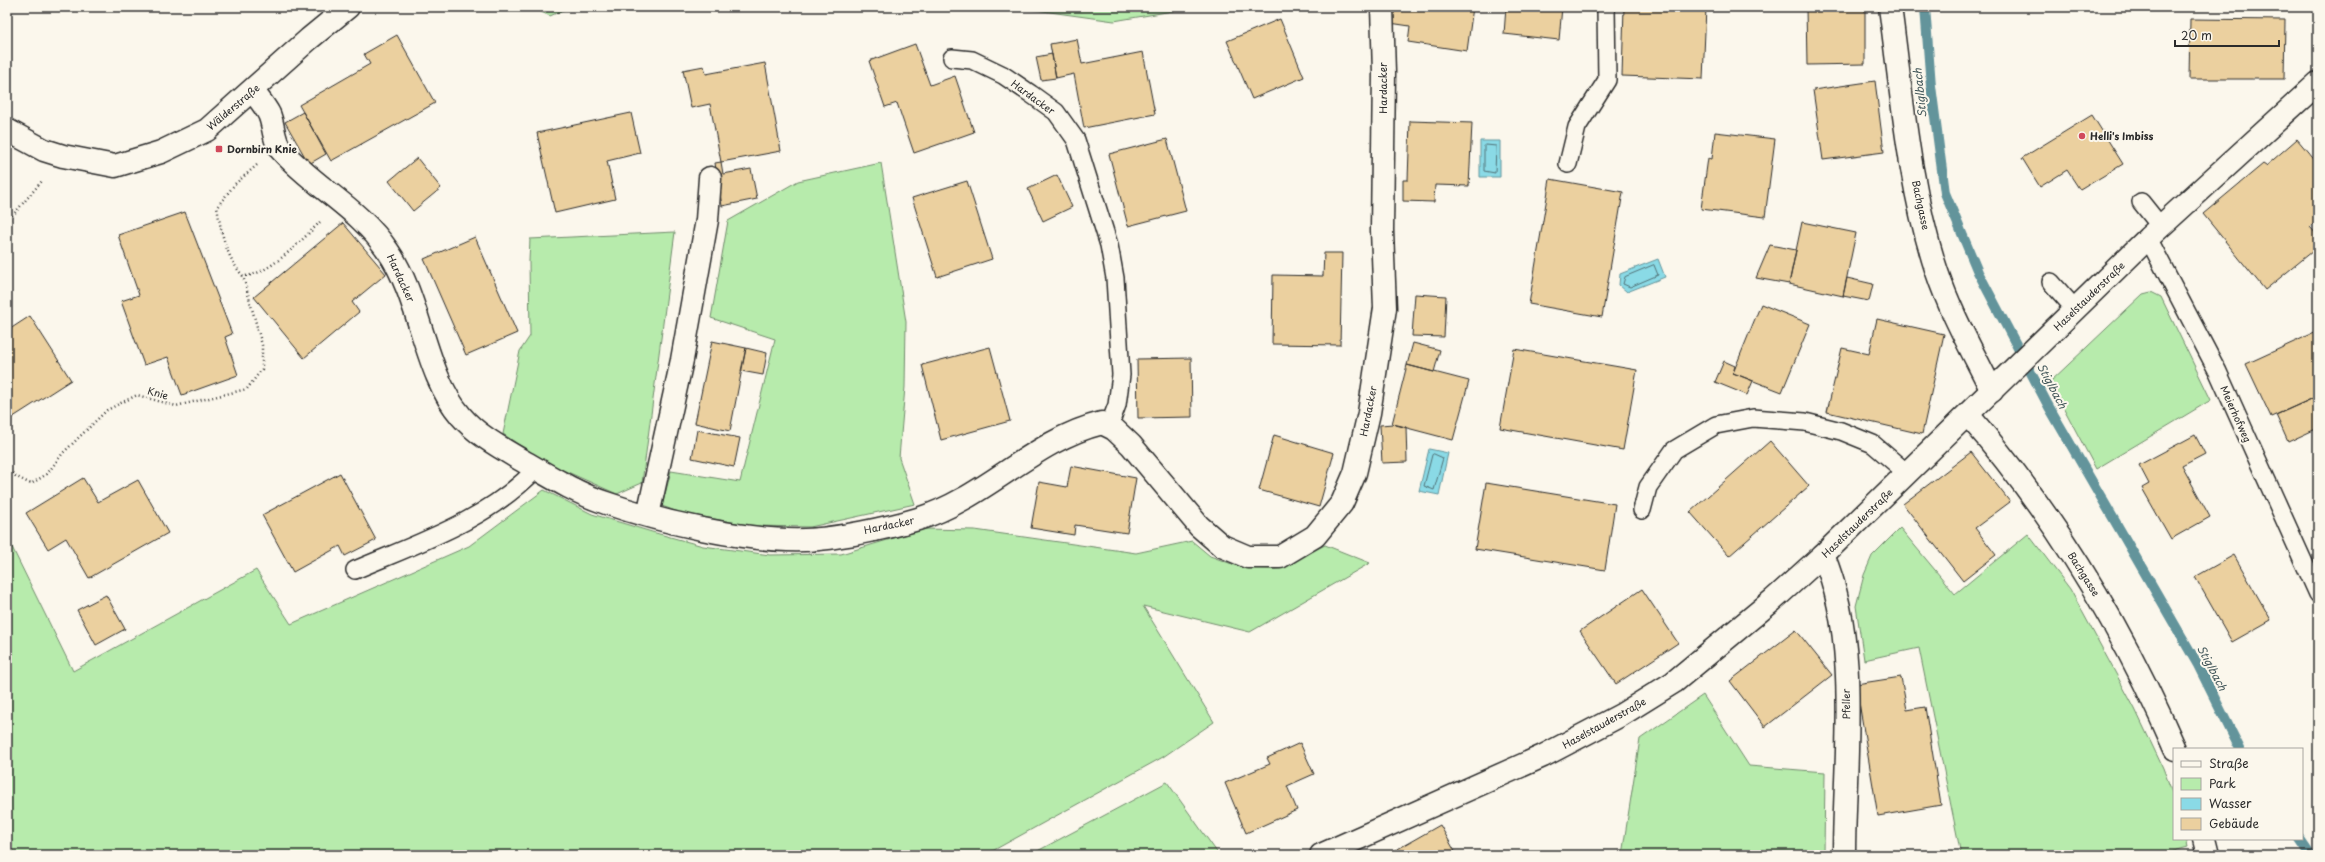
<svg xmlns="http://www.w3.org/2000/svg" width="2325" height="862" font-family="'Playpen Sans',sans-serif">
  <rect width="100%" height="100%" fill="#fbf7ec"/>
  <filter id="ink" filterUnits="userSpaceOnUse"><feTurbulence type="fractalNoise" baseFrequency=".025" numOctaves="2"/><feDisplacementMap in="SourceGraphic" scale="8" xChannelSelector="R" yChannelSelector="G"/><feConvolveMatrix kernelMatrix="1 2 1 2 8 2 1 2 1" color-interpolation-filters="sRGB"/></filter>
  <g filter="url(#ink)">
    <path fill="#b7ebac" stroke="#718b6c" d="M530,7h40l-20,9z
      M1014,7h182l-82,14z
      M881,163l25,159 -1,65 -6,71 16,46 -105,23 -57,-1 -72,-13 -19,-7 9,-35 69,11 35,-143 -64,-21 17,-97 70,-40z
      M675,232l-33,251 -25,11 -72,-32 -42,-28 17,-83 10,-15 -1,-75 1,-22z
      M2151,292l10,5 50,103 -115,69 -46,-87 93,-88z
      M544,490l48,24 60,18 51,14 67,9 71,-1 83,-25 51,1 161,23 56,-12 18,15 33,12 34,1 48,-24 45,18 -120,69 -107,-26 71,116 -51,35 -178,98h-978v-318l66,134 183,-101 35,54 178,-78z
      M1900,528l55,66 73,-60 42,55 65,120 28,59 11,29v42h12l2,8 -28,8h-199l-42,-207 -55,12 -8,-54 8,-31 8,-19z
      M1703,695l46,71 76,6 -1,83h-202l18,-116z
      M1167,782l52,73h-189z"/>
    <path fill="#8adae6" stroke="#64949b" d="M1480,141h20v36h-20z
      M1658,259l7,18 -38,15 -8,-7 1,-11z
      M1429,449l19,4 -9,42 -20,-4z"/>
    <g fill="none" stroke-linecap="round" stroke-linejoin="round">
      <path stroke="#517176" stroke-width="1" d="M1486,145l10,1 -1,27 -11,-2v-24z
        M1654,265l4,10 -28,12 -7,-3 2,-7z
        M1434,454l9,4 -9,32 -10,-4 8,-31z"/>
      <path stroke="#64949b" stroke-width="10" d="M1925,7l6,79 14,107 33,79 71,135 149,258 42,84
        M2300,839l11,16"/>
    </g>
    <path fill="#ebd09f" stroke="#2b2b2b" d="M1392,7h81l-6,44 -59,-9 2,-16 -20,-3z
      M1506,7h56l-3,33 -55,-6z
      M1624,7h82l-3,72 -81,-3z
      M1806,7h59v57l-58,1z
      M1280,19l24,58 -52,22 -25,-58z
      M2190,19l95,1 -1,59h-95z
      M397,35l38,68 -104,58 -32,-56 71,-41 -6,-10z
      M1077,39l5,25 61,-12 12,62 -71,14 -10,-54 -18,4 -6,-34z
      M915,44l15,41 25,-9 19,56 -60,21 -17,-50 -12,4 -16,-46z
      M1052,54l4,24 -15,2 -5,-23z
      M765,63l16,88 -60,11 -11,-58 -19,4 -8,-38 21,-4 2,8z
      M1875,81l9,71 -61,8 -10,-70z
      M303,112l23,42 -17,10 -24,-42z
      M631,113l9,40 -33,8 8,38 -60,14 -18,-80z
      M2092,115l31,49 -43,26 -13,-20 -27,17 -18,-29z
      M1410,121l62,2 -3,63 -34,-1 -1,17 -31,-1v-21h5z
      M1715,132l60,7 -10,78 -64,-8 7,-51 4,1z
      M1167,139l19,72 -58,15 -19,-72z
      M2297,139l21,25v56l-8,7 8,9v11l-53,43 -62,-76 60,-50 3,2z
      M417,158l24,30 -28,23 -24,-30z
      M721,162l2,12 28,-5 6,30 -35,7 -7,-43z
      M1057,175l15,32 -29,14 -15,-32z
      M1550,179l73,13 -21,125 -73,-13z
      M967,181l25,78 -55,18 -25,-79z
      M185,212l47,122 -7,3 13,38 -56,20 -14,-38 -24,8 -23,-64 18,-6 -21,-60z
      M1802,222l54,11 -13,63 -54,-12z
      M343,223l43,51 -34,28 7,10 -55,46 -50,-61z
      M475,237l42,96 -51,22 -42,-96z
      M1770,245l26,5 -7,34 -33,-6z
      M1324,253h18l-2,92 -68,-1 1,-69 50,1z
      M1847,278l26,6 -4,17 -26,-5z
      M1415,294l31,2 -2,41 -32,-1z
      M1761,304l49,20 -28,68 -49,-19z
      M30,316l41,64 -64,41v-90z
      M1877,319l67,15 -22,100 -95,-22 15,-64 27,6z
      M2318,331v65l-47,21 -25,-53z
      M712,341l34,7 -16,83 -35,-8z
      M1413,343l27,7 -6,22 -27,-7z
      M990,347l20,74 -69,19 -19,-75z
      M746,348l21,5 -4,22 -22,-4z
      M1514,349l123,21 -14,80 -123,-22z
      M1191,358l1,59 -54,1 -1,-59z
      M1724,361l11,5 -2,7 20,8 -6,14 -32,-13z
      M1407,365l62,16 -16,59 -61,-16z
      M2318,396v32l-30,14 -12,-27z
      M1393,424l13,3 1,35 -25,1 -2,-38z
      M697,430l43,8 -6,29 -42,-9z
      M1274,435l60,18 -15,54 -60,-17z
      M2195,435l10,19 -23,12 28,51 -39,22 -29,-51 7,-4 -10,-19z
      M1770,441l39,45 -80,70 -39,-44z
      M1971,452l39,50 -35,26 21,27 -33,26 -60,-77z
      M1071,466l65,12 -9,55 -52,-8 -1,10 -43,-7 8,-46 28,5z
      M340,473l36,67 -31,16 -5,-10 -47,26 -31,-57z
      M83,478l15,24 40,-22 30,53 -79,45 -23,-40 -18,11 -22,-36z
      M1486,483l129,21 -10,66 -130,-21z
      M2234,555l37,65 -39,22 -37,-65z
      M1642,589l36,54 -62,41 -36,-53z
      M106,595l19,34 -29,16 -19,-35z
      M1796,630l36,45 -67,52 -35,-46z
      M1901,677l6,33 18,-3 16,98 -63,11 -22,-132z
      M1300,743l14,31 -27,12 10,24 -51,23 -21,-50 45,-19 -3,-6z
      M1440,825l17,30h-70l16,-9z"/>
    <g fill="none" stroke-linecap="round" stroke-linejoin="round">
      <g stroke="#2b2b2b" stroke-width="20">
        <path id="lane" d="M952,58l20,2 31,15 28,19 25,18 20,28 33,105 6,33 6,97 -4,30 -8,21
          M1568,164l9,-37 30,-47 -1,-73
          M2141,202l20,25
          M2148,238l70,134 100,222
          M2051,282l24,27
          M1642,510l6,-23 26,-37 42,-25 37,-7 52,4 36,9 32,13 35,30
          M355,570c63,-27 133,-50 181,-101"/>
      </g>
      <g stroke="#2b2b2b" stroke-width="25">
        <path id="street" d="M1890,7c12,88 19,181 47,265 14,42 36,80 55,119
          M253,91c5,7 12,15 16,23 5,11 4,26 12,36 33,37 79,59 107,101 33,47 36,123 73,165 16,19 40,32 62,45 26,15 53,32 83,42 55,19 140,39 199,37 31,-1 83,-12 113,-21 68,-21 115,-79 184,-96l12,6 17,16 68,81 23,20 26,11h32l35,-21 27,-33 13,-30 14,-60 16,-105 -3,-78 2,-157 -2,-66
          M1968,415c86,99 155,214 207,334
          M648,515l34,-155 25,-140 3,-42
          M1823,555c38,88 21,206 21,300
          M2204,839l4,16"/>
      </g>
      <g stroke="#2b2b2b" stroke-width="25">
        <path id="secondary" d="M7,130l37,20 19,6 52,10 46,-14 46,-22 102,-91 39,-32
          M1321,855l222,-99 78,-41 53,-33 99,-82 50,-45 325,-317 170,-155"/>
      </g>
      <path stroke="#2b2b2b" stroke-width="2.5" stroke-dasharray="1 3" stroke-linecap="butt" d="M257,165l-22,19 -18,23c4,25 9,50 26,69 25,0 59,-36 77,-54
        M7,222l35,-41
        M7,467l8,9 16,8 16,-10 16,-21 44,-43 30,-15 39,11 71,-17 15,-20v-24l-19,-69"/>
      <use href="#lane" stroke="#fbf7ec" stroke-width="17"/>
      <use href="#street" stroke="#fbf7ec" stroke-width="22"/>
      <use href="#secondary" stroke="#fbf7ec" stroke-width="22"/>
    </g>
  </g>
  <g fill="#d1495b" stroke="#fbf7ec" stroke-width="1.5">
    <circle cx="2082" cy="136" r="4"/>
    <rect x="215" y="145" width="8" height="8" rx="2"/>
  </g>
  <g text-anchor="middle" stroke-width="4" stroke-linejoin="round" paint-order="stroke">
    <g font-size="10" fill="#2b2b2b" stroke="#fbf7ec">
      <text transform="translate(1383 88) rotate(-90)" y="4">Hardacker</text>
      <text transform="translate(1033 97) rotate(36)" y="4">Hardacker</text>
      <text transform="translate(233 107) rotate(-40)" y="4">Wälderstraße</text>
      <text transform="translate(1921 205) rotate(78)" y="4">Bachgasse</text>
      <text transform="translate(401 278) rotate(65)" y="4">Hardacker</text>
      <text transform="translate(2089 296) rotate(-44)" y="4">Haselstauderstraße</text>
      <text transform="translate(158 393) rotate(16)" y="4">Knie</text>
      <text transform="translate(1368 411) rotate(-79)" y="4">Hardacker</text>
      <text transform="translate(2236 414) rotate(66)" y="4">Meierhofweg</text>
      <text transform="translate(1857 523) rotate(-44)" y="4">Haselstauderstraße</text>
      <text transform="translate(889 525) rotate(-12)" y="4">Hardacker</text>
      <text transform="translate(2084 574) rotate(58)" y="4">Bachgasse</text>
      <text transform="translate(1846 704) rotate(-91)" y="4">Pfeller</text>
      <text transform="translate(1604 723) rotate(-29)" y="4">Haselstauderstraße</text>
    </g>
    <g font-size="10" font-weight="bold" fill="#2b2b2b" stroke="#fbf7ec" text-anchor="start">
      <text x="2090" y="140">Helli's Imbiss</text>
      <text x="227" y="153">Dornbirn Knie</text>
    </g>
    <g font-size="11" font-style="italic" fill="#43575a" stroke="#fbf7ec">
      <text transform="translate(1920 93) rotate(-96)" y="4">Stiglbach</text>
      <text transform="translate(2052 386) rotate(62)" y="4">Stiglbach</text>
      <text transform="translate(2212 668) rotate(62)" y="4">Stiglbach</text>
    </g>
  </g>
  <rect width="2325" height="862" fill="none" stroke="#fbf7ec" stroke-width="24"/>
  <rect x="12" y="12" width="2301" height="838" fill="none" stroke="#2b2b2b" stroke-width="1.5" filter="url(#ink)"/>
  <rect x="2173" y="748" width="130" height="92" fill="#fbf7ec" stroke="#a8a59f"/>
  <rect x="2181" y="761" width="20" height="6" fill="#fbf7ec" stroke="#a8a59f"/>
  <text x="2209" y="768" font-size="12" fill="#2b2b2b">Straße</text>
  <rect x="2181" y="778" width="20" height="12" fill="#b7ebac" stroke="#a8a59f"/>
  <text x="2209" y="788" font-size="12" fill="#2b2b2b">Park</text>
  <rect x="2181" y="798" width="20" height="12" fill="#8adae6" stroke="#a8a59f"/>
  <text x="2209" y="808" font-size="12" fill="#2b2b2b">Wasser</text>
  <rect x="2181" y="818" width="20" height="12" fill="#ebd09f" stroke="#a8a59f"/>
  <text x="2209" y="828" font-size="12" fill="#2b2b2b">Gebäude</text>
  <path d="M2175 40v6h104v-6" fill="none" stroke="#2b2b2b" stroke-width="2"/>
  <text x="2181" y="40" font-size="12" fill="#2b2b2b" stroke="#fbf7ec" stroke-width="3" paint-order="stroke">20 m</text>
</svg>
